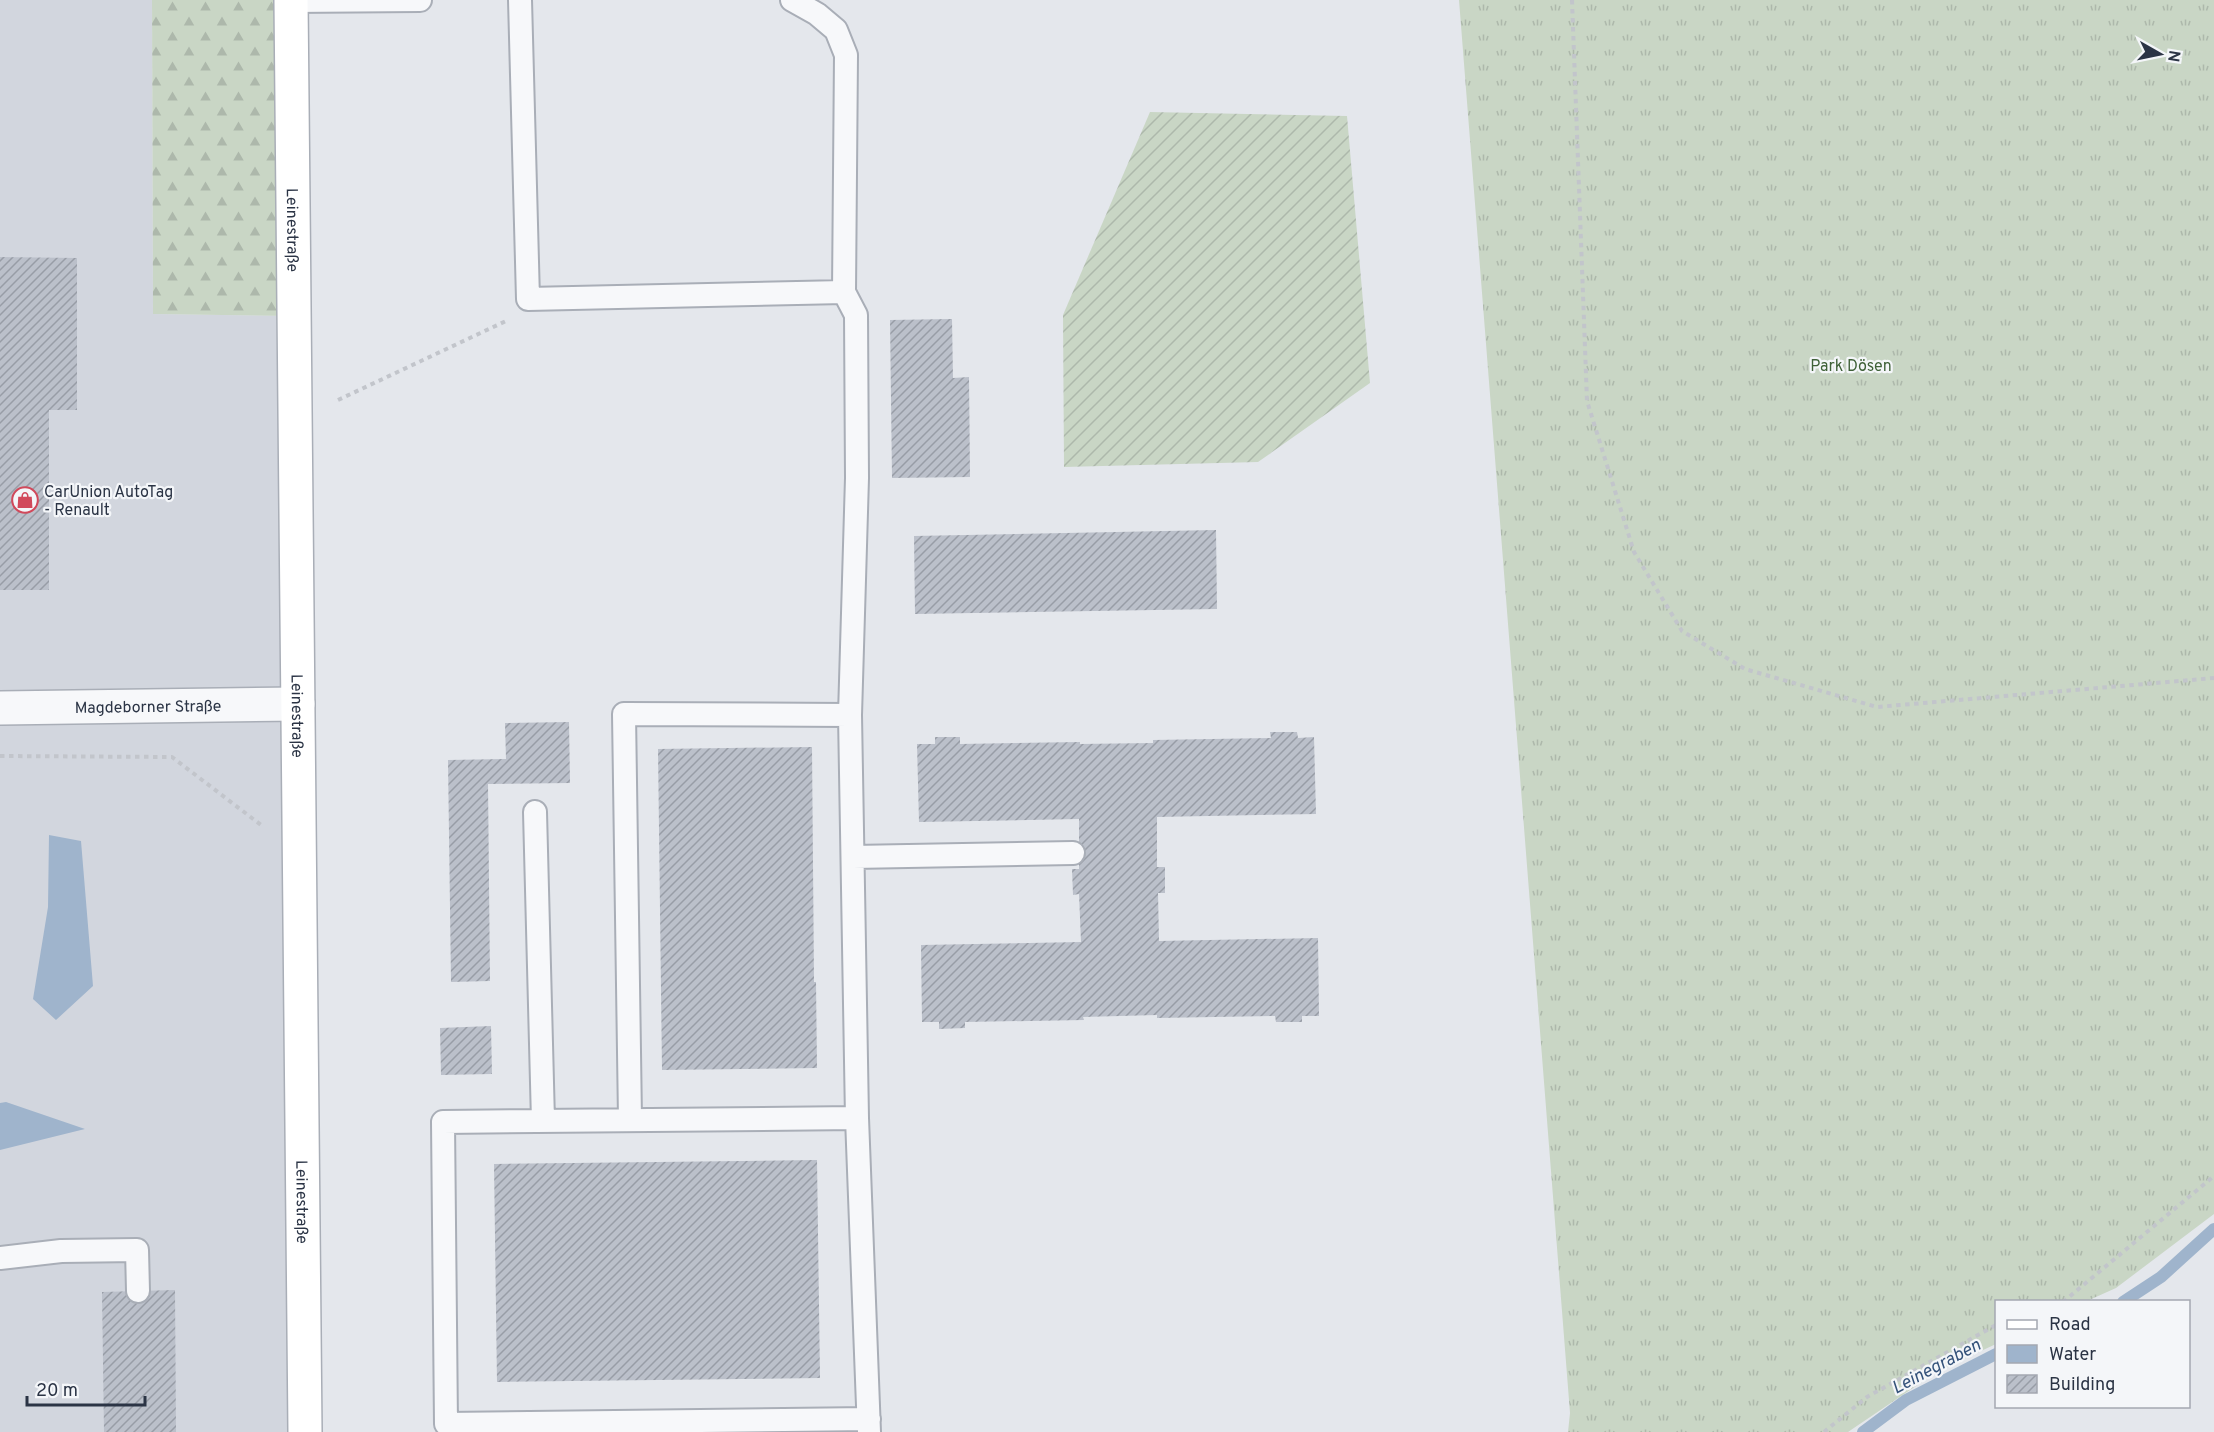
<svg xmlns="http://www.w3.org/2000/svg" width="2214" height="1432" font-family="Overpass,sans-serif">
  <defs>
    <pattern id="grass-tufts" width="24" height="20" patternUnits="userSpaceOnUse" patternTransform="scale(1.5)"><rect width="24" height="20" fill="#c9d6c5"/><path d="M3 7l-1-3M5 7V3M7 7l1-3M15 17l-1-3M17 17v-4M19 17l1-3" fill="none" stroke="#adb8ab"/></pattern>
    <pattern id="forest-firs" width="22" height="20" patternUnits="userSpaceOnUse" patternTransform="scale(1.5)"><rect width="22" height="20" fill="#c9d6c5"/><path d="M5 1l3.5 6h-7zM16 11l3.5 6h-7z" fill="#adb8ab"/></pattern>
    <pattern id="garden-furrows" width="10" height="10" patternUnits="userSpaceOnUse" patternTransform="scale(1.5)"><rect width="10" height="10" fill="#c9d6c5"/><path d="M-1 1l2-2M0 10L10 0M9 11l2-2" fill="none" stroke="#adb8ab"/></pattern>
    <pattern id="building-hatch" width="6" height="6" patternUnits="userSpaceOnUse" patternTransform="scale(1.5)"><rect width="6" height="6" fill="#bbc0ca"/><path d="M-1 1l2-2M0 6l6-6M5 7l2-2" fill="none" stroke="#989da6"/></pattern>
  </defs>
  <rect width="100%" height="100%" fill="#e4e7ec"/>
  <path fill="#d2d6de" d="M0,0h152l1,314 140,2 12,1116h-305z"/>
  <path fill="url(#grass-tufts)" d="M1459,0h755v1214l-98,74 -29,13 -91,1v42l-58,27 -90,61h-280l2,-19z"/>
  <path fill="url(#forest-firs)" d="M152,0h139l2,316 -140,-2z"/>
  <path fill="url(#garden-furrows)" d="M1150,112l197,4 23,267 -112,79 -194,5 -1,-152z"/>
  <path fill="#9fb4cc" d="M49,835l32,6 12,145 -37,34 -23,-21 15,-92z
    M6,1102l79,27 -85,21v-47z"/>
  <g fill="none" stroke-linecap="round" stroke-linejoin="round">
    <path stroke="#9fb4cc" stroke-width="12" d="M2123,1302l38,-25 53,-48
      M1863,1432l43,-32 90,-46"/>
  </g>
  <path fill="url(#building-hatch)" d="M0,257l77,1v152h-28v180h-49z
    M952,319l1,59 16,-1 1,100 -78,1 -2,-158z
    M1216,530l1,79 -302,5 -1,-78z
    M569,722l1,61 -82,1 2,197 -39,1 -3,-222 58,-1 -1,-36z
    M1270,732h27l1,6 16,-1 2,77 -159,3v50h8v26h-7l1,48 159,-3 1,78h-17v6h-26l-1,-6 -118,2v-3l-74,2 1,3 -119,2v6l-26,1v-7h-17l-1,-77 160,-3 -2,-48 -6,1 -1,-26h7v-50l-160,3 -2,-78h18v-7h25v7l120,-2v2l73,-1v-3l118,-2z
    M812,747l2,235h2l1,86 -155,2 -4,-321z
    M491,1026l1,48 -51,1 -1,-47z
    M817,1160l3,218 -323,4 -3,-218z
    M175,1290l1,142h-72l-2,-140z"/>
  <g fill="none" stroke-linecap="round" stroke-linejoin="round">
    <g stroke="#a9aeb7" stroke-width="26">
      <path id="service" d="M520,0l8,299 316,-7 2,-237 -10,-25 -19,-16 -25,-14
        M291,1l129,-1
        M844,292l12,23 1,163 -7,237 7,403 12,314
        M535,812l8,309
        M853,857l220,-4
        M857,1118l-414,4 3,302 423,-5
        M630,1119l-6,-405 226,1
        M0,1258l61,-7 76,-1 1,41"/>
    </g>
    <g stroke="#a9aeb7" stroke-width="36">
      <g id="minor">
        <path id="s1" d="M0,708l298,-4"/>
      </g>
    </g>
    <g stroke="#a9aeb7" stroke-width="36">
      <g id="secondary">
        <path id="s2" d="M291,0l14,1432"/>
      </g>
    </g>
    <path stroke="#c2c5cb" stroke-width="4" stroke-dasharray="4.5 4.5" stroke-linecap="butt" d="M1572,0l15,401 47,151 48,79 63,38 132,38 337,-29
      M338,400l168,-79
      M0,756l172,1 89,68
      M2063,1302l151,-126
      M1824,1432l43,-35 129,-72"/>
    <use href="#service" stroke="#f7f8fa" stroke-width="22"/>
    <use href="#minor" stroke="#f7f8fa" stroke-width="33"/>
    <use href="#secondary" stroke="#fff" stroke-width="33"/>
  </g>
  <defs>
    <g id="shop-ring" transform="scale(1.35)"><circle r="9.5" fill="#f4f6f9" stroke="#d1495b" stroke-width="1.5"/><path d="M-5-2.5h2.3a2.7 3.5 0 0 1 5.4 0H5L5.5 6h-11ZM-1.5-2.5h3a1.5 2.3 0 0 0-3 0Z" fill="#d1495b"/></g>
  </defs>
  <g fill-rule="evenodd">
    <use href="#shop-ring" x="25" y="500"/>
  </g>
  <g text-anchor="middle" stroke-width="4.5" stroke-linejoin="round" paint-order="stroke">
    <g font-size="16" fill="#2b3445" stroke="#f4f6f9">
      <text dy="6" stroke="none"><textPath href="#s2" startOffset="230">Leinestraße</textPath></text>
      <text dy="6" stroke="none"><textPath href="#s1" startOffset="148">Magdeborner Straße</textPath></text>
      <text dy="6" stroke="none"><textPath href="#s2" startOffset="716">Leinestraße</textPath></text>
      <text dy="6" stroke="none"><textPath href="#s2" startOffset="1202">Leinestraße</textPath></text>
    </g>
    <g font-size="16" fill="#3f6138" stroke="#f4f6f9">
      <text x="1851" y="371">Park Dösen</text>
    </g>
    <g font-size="16" fill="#2b3445" stroke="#f4f6f9" text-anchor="start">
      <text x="44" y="497">CarUnion AutoTag<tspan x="44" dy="18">- Renault</tspan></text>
    </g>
    <g font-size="18" font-style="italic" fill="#34527a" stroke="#f4f6f9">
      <text transform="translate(1936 1366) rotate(-28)" y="6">Leinegraben</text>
    </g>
  </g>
  <rect x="1995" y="1300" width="195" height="108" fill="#f4f6f9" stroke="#a4a8b1" stroke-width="1.5"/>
  <rect x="2007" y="1320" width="30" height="9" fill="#ffffff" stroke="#a4a8b1" stroke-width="1.5"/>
  <text x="2049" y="1330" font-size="18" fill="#2b3445">Road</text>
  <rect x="2007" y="1345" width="30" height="18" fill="#9fb4cc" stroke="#a4a8b1" stroke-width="1.5"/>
  <text x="2049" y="1360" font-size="18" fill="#2b3445">Water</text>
  <rect x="2007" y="1375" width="30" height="18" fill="url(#building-hatch)" stroke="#a4a8b1" stroke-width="1.5"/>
  <text x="2049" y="1390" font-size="18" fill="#2b3445">Building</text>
  <g transform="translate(2160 54) rotate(99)" stroke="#f4f6f9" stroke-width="4.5" paint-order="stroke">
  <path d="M0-4.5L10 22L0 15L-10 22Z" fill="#2b3445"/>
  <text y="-9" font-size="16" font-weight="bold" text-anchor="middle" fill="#2b3445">N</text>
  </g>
  <path d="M27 1396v9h118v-9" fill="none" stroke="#2b3445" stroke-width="3"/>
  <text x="36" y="1396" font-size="18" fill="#2b3445" stroke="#f4f6f9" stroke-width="4.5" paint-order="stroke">20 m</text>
</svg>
